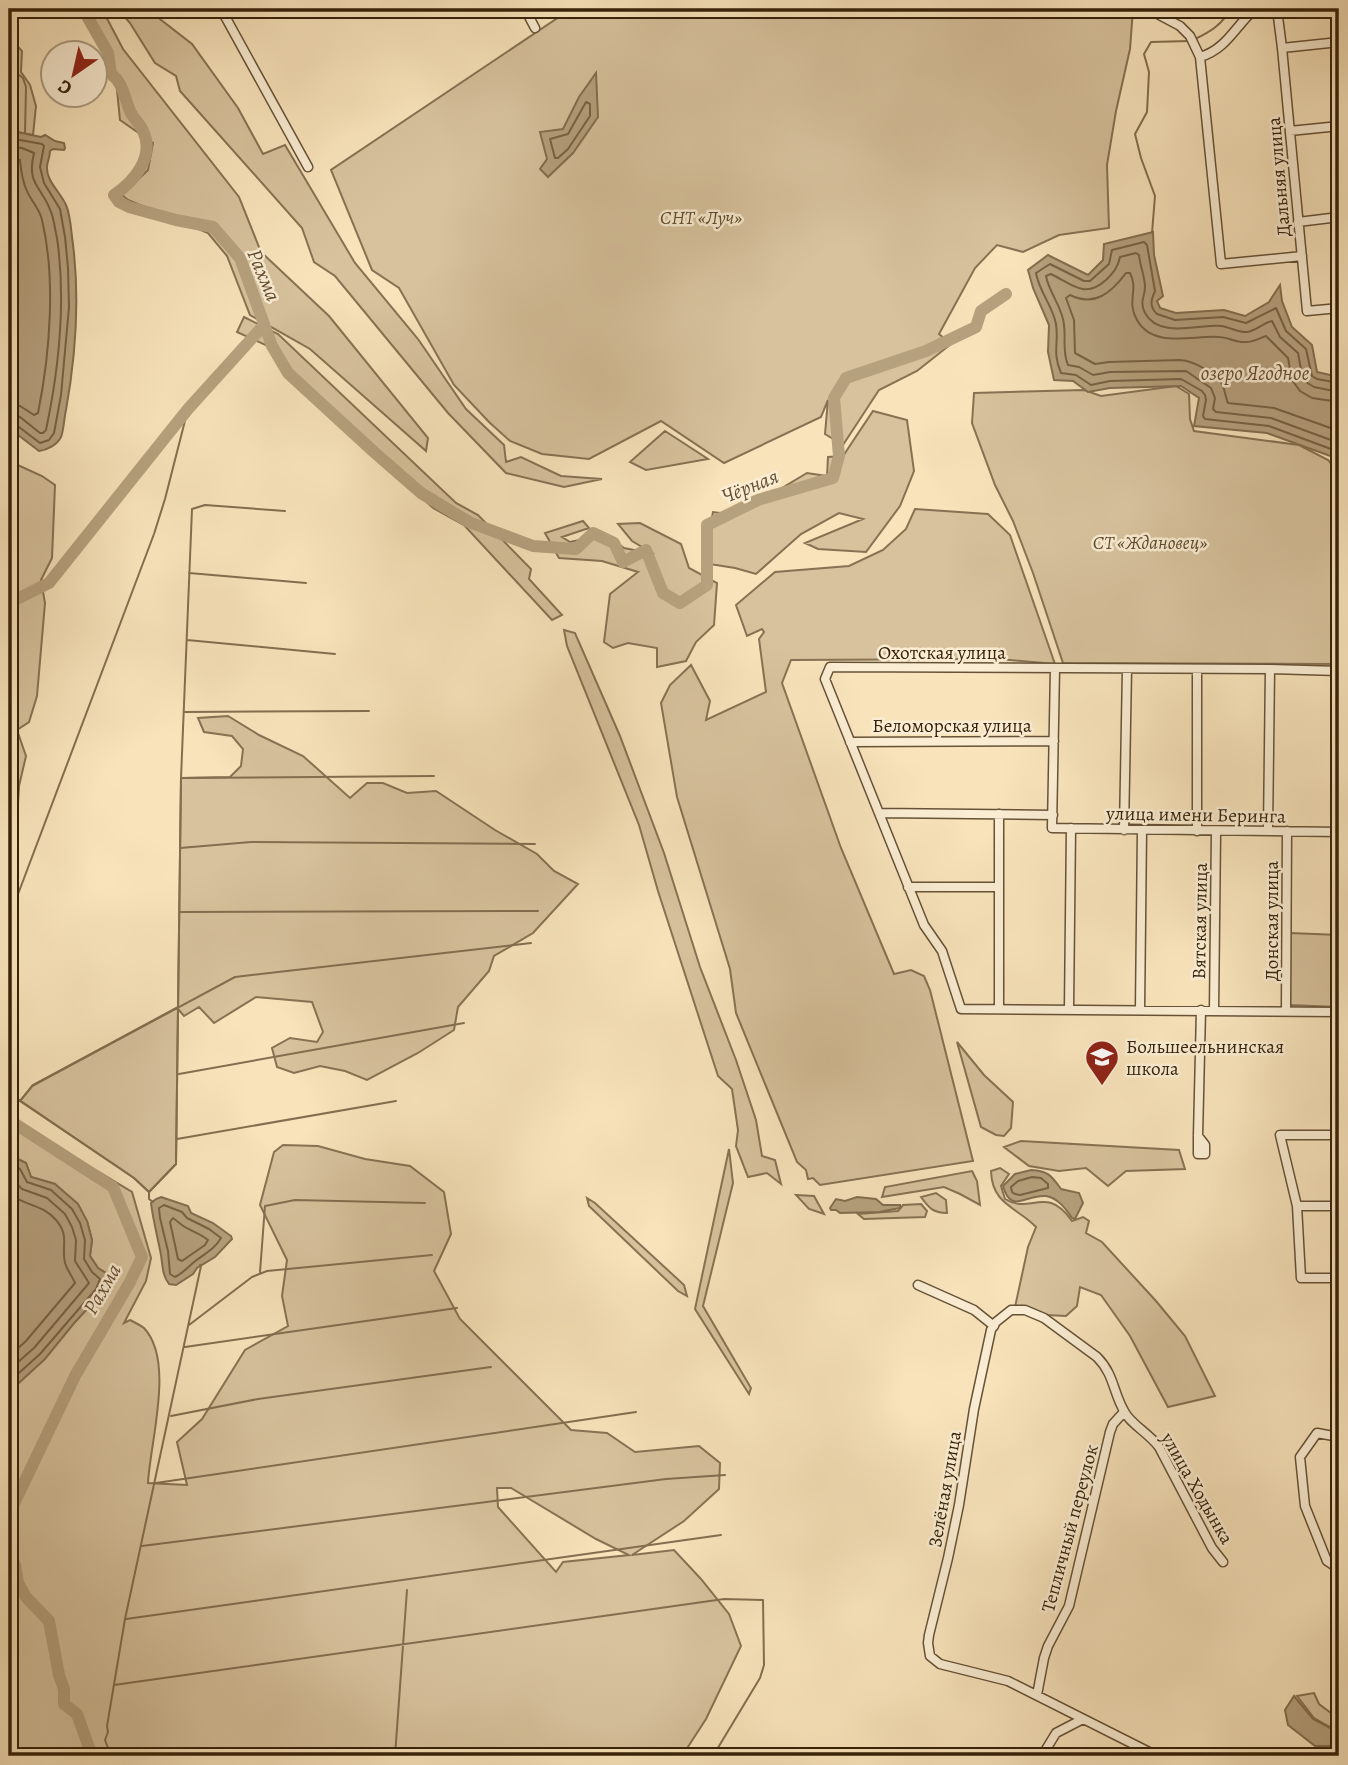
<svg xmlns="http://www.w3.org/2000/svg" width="1348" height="1765" font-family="Alegreya,serif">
  <rect width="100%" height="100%" fill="#f8e3bb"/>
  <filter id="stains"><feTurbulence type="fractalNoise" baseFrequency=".00286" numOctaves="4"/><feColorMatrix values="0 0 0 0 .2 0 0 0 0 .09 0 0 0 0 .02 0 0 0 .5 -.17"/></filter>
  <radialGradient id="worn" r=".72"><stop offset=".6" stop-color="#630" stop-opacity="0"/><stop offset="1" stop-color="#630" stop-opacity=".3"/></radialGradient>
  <path fill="#d7c29d" stroke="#867253" stroke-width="2" fill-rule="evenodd" d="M88,9h14l21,40 116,148 22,55 68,64 99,122 -2,13 -116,-102 -60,-34 -23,-59 -19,-23 -80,-33 -6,-5 26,-25 5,-27 -33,-23 -5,-50z
    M118,9h29l45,35 46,64 25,46 22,-9 70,118 63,76 48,70 38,36 2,17 15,-5 40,19 41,3 -38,8 -58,-14 -58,-60 -113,-137 -21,-14 -12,-34 -122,-137 -4,-15 -21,-13 -25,-40z
    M571,9h562l-3,40 -14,62 -9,54 2,63 -50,7 -36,17 -26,-7 -22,23 -36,66 12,10 -34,27 -38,19 -36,55 -18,-11 3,-34 -7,17 -97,46 -63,-42 -72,38 -47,-5 -32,-13 -21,-19 -35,-37 -55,-97 -27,-18 -41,-100z
    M9,34l2,5 11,12 -1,21 9,13 6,21 -3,29 -21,-4 -3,3z
    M244,317l34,17 178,169 22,12 53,54 -2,10 33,36 -10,5 -88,-95 -31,-17 -45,-41 -120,-121 -31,-14z
    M1176,386l13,8 1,25 4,12 105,14 29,15 11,12v192l-276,-1 -30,-90 -20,-52 -18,-36 -23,-62 2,-30 110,-3 17,6z
    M873,411l34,9 7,51 -14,35 -34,46 -48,-3 -13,-6 58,-24 -24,-6 -38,21 -45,40 -21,-6 -32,-5 10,-51 24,3 70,-42 20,3 1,-19 15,-1z
    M665,431l43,28 -62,11 -16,-8z
    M9,461l33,15 13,9 -3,73 -11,22 4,23 -8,93 -8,26 -12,8 9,26 -7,30 -3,52 -7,20z
    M915,509l73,5 22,21 45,129 -56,-5 -208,1 -9,23 59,165 53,126 17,-4 13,6 6,14 43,171 -153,24 -7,-7 -5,1 -2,-9 -9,-8 -61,-149 -6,-44 -53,-172 -16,-94 9,-18 21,-20 19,36 -4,19 60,-28 -7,-53 5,-7 -2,-3 -15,7 -11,-31 39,-33 74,-6 34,-16 23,-21z
    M583,521l6,7 -27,9 8,5 36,-8 18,14 30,6 -22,-13 -14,-17 22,-1 41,21 8,24 28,15 -3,42 -18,17 -10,19 -29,6v-19l-29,-5 -15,5 -9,-6 6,-48 28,-22 -36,-11 -43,-3 -14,-25z
    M564,630l11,3 45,103 44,117 36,114 36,93 20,60 6,36 13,4 6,24 -14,-11 -19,4 -12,-31 2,-16 -6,-41 -14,-13 -60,-185 -19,-66 -72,-179z
    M228,716l31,19 44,21 47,42 17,-15h16l24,10 29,-2 59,39 42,24 17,17 24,13 -45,49 -39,23 -5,15 -31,36 -4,23 -36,23 -51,27 -22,-9 -25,-5 -26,7 -17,-6 -5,-19 18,-10 27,4 6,-10 -11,-30 -56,-5 -42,26 -15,-16 -15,9 -6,-7 -2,155 -27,28 -15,-14 -114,-77 13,-16 145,-78 3,-229 49,-1 11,-11 2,-17 -11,-13 -28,-4 -6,-14z
    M1290,933l49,2v72l-51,-2z
    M957,1042l27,33 29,27 -2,26 -7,8 -8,-1 -15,-8z
    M9,1120l44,29 24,10 55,33 19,66 -5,23 -22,42 6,-3c4,2 10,5 14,8 31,33 6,114 4,155l39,2 -10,-43 25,-23 43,-69 43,-24 -6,-30 5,-36 -27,-55 14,-53 9,-7 35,1 47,13 45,7 34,26 7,42 -17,37 26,48 111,111 36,3 28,19 64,-6 21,17 -1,26 -35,32 -52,34 42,-5 27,29 28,35 12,32 -35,73 -24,37h-673v-364l94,-100 6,-17 -11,-7 -8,-12 2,-16 -5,-19 -32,-37 -24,-7 -5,-14 -17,-8zM497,1488h14l85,51 33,16 -66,7 -7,10 -58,-65z
    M1021,1141l158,9 6,19 -59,2 -18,15 -22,-18 -27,3 -30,-5 -25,-19z
    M729,1149l4,34 -30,123 48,82 -2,6 -54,-85z
    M1000,1168l9,6 -8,12 4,13c26,16 41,-15 67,22l11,-4 6,4 -3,12 16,9 54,59 29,35 30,60 -47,11 -38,-71 -29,-41 -21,-8 -3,19 -11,10 -20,-1 -31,-8 13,-60 8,-20c-19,-20 -44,-22 -45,-56z
    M972,1171l5,10 3,24 -20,-11 -16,-7 -62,10 3,-10z
    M936,1193l10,7 1,13c-14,0 -18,-5 -26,-16z
    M796,1195l18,1 10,18 -15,-5z
    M587,1198l8,5 89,82 3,11 -9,-5 -89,-85z
    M921,1204l6,7 -2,6 -61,2 -6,-5 40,-3 5,-6z
    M1314,1693l5,11 20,15v13l-25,-14 -17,-22z
    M1339,1735v21l-20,-1 -2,-8h16l-1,-9z"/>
  <path fill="#b6a17e" stroke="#836e4f" stroke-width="2" d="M596,73l2,44 -25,36 -25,24 -8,-8 7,-10 -7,-27 23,-3 16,-32z
    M12,131l29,6 4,-2 10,6 9,2 1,5 -1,2 -11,-1 -3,2c0,6 -3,11 -3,16 -1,14 14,26 19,38 4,9 5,22 6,32 8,56 4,117 -6,173 -2,8 -2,19 -5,27 -4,8 -14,13 -22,14l-30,-23v-294z
    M1153,232l1,23 9,41 -6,5 3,7 16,5 48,-3 21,6 24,-14 11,-17 2,16 10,26 20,18 5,27 22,5v86l-3,-5 -69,-25 -73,-7 5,-28 -18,-12 -71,2 -22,4 -15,-11 -19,-1 -6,-28 1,-27 -16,-37 -5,-18 20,-15 40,20 15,-15 1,-16z
    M9,1155l17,8 5,14 24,7 23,20 9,17 5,19 -2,16 8,12 11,7 -6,17 -28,30 -30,37 -36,33z
    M1031,1170c17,1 20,5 30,19l18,4 4,10 -8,16 -3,-1c-6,-9 -14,-20 -26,-22 -20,-2 -35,19 -43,-10l12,-12z
    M161,1197l27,9 3,7 22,10 18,13 1,3 -17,18 -18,11 -4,6 -17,11 -7,-1c-8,-10 -6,-22 -9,-34 -3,-16 -7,-30 -9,-47l5,-4z
    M857,1197l19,2 7,6h17v3l-21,4 -39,1 -4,-3h-5l-1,-2 6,-9 9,2z
    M1294,1696l19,23 23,12 -5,7v8h-16l-27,-21 -3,-15z"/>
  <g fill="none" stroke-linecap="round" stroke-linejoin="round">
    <path stroke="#766244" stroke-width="2" d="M586,102l4,2v12l-22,33 -10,9h-3l-5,-19 18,-5z
      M9,138l33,6 2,2 -4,21 4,16 16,26 5,28 3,31 1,39 -8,88 -7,38 -5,7 -9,3 -25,-19 -6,-1
      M9,147l13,1 12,5c-8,32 8,33 17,59 3,7 4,18 6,26 9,62 2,130 -11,192l-3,3h-3l-20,-16 -11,-3
      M9,158l11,2c1,11 2,21 7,31 4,10 13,18 15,29 14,58 8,134 -4,193l-4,2 -14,-9 -11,-2
      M1339,383l-22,-4 -5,-3 -6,-27 -20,-18 -10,-23 -30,15 -23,-6 -48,3 -18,-6c-8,-8 -6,-14 -2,-23l-8,-46 -3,-3 -32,8 -3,14 -19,17h-6l-34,-17 -14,9c3,18 17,34 20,51 3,18 -4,29 5,49l15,2 15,10 19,-4 71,-2 21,12 3,4 1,5 -3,16 2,3 64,7 70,26
      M1339,392l-25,-5 -8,-5 -4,-7 -4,-22 -18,-16 -8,-16c-9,2 -16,10 -25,11 -9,1 -17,-5 -26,-6 -22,-2 -62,13 -76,-13 -6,-13 0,-15 0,-26 0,-10 -5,-21 -6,-32l-3,-2 -16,4c-2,10 -6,15 -14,23 -21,19 -33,5 -55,-6l-5,2c3,17 17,32 18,49 2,14 -2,26 4,40l11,2 14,8 17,-3 76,-1 25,17 4,10 -2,11 3,3 55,6 68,25
      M1339,402l-27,-4 -12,-7 -8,-11 -4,-22 -22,-22c-6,2 -13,6 -20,6 -10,1 -18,-5 -27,-5 -26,-2 -66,12 -82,-17 -11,-19 2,-30 -7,-47h-4c-15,20 -31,34 -56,22l-4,3 8,22 1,33 20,11 14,-2 71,-2c14,1 36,13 43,26 2,6 3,12 5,17l46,5 65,23
      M9,1163l11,6 7,13 24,8 21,19 8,14 5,17 -1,19 8,13 8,7 -4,10 -56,65 -31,28
      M9,1172l5,3 3,9 5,5 25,9 18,16 7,13 4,13 -1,21 14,22 -55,65 -25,22
      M1032,1177l9,1 7,6v4l-28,7 -5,-1 -3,-2 -1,-5 7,-6z
      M9,1191c13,16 31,11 47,29 14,16 5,26 9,43 2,7 7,13 10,20l-49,58 -17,15
      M164,1205l18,7 5,6 22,11 12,9c-7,12 -17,16 -27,24 -7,6 -11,11 -19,15l-5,-3 -2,-23 -8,-33 -1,-10z
      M173,1218c3,2 6,5 9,7 8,6 18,8 26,15l-3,5 -23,16 -4,-2 -8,-37z"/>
    <path stroke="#836e4f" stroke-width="2" d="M1195,39c15,-7 28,-15 35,-30
      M9,43l8,7v16l-2,6 8,6 3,9 -1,46
      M1152,233l3,-37 -14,-38 -6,-24 12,-22 2,-40 -5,-18 7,-12 39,-1
      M189,573l117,10
      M187,640l148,14
      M184,712l185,-1
      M183,778l251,-2
      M180,848l71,-6 284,2
      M179,912l359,-1
      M9,918l145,-384 11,-35 23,-90
      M179,1074l285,-51
      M9,1093l125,85 15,14v7l4,3
      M20,1101l12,-15 203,-109 296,-34
      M177,1139l219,-38
      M149,1192l27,-28 5,-386 11,-269 13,-4 80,6
      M260,1272l5,-66 30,-6 130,3
      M189,1325l63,-48 15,-6 165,-16
      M185,1347l272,-39
      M171,1416l87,-17 233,-32
      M156,1483l480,-71
      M142,1546l524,-67 59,-4
      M126,1619l595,-84
      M114,1685l610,-86 39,1 1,65 -4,13 -47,78
      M111,1756l-6,-16 3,-8 -1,-6 18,-107 76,-353 -1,-1
      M395,1756l12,-166"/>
    <path stroke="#b6a17e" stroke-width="12" d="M83,9l25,44 3,21c13,9 13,25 20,39 3,6 9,11 12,18 12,25 -8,50 -29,64l5,7 10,5 47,13 37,7 27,31 32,88 16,27 86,79 47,41 48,29 64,24 43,3 17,-16 21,10 9,19 23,-12 17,43 17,10 27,-18v-60l51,-25 75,-22 6,-22 -5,-58 12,-20 80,-27 50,-24 5,-16 25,-17
      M9,603l40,-20 139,-174 76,-84
      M9,1120l104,67 29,70 -12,25 -55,94 -66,138v5
      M9,1549l6,16 3,18 8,14 23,24 10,54 5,14v15l13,10 15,42"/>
    <g stroke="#665236" stroke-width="11">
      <path id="minor" d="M221,9l87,158
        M525,9l10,19
        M1148,9l32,17 10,10 10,21c27,-8 35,-31 55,-48
        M1277,9l5,39 25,263 32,-3
        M1282,48l57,-6
        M1200,57l21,207 81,-8
        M1290,131l49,-5
        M1298,222l41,-5
        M1055,668l-3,160 287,4
        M1339,671l-69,-2 -440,-2 -5,12 99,246 18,26 19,58 378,3
        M850,742l204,-1
        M879,813l174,2
        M999,814v195
        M1124,830l3,-161
        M1197,831v-162
        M1268,831l2,-162
        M908,887h91
        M1069,1009l2,-181
        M1140,1010l2,-180
        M1214,1011l2,-180
        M1286,1011l1,-180
        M1339,1135h-59l17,71 4,72h38
        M1198,1136l7,9v9h-7v-18l3,-126
        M1297,1206h42
        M918,1285l56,25 20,16
        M1339,1437l-22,-4 -17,24 5,49 22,55 12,8
        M1037,1695l7,-37 4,-12 21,-40 41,-174 3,-8 11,-12
        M1042,1756l14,-23 27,-14
        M1157,1756l-149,-75 -68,-17 -10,-8 -2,-13 1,-8 19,-77 11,-53 15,-96 17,-79 5,-8 15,-12h14l19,8 53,39c17,17 16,35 27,54 6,13 25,22 35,36l53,101 11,14"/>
    </g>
    <use href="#minor" stroke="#faedd3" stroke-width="8"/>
  </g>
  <defs>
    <g id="school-pin" transform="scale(1.75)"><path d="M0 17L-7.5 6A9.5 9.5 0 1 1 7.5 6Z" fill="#8f2418" stroke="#faedd3"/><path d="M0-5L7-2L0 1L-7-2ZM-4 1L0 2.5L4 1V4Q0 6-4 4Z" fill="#fff"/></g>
  </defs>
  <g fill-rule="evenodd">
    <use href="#school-pin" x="1102" y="1057"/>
  </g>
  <g text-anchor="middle" stroke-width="5" stroke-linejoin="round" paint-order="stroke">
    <g font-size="19" fill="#362209" stroke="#faedd3">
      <text transform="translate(1278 177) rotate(-95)" y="7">Дальняя улица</text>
      <text x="942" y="659">Охотская улица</text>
      <text x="952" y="732">Беломорская улица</text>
      <text transform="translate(1196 814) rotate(1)" y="7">улица имени Беринга</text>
      <text transform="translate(1199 921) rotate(-89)" y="7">Вятская улица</text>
      <text transform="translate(1271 921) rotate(-90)" y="7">Донская улица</text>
      <text transform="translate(1198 1488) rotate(60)" y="7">улица Ходынка</text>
      <text transform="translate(944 1489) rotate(-80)" y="7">Зелёная улица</text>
      <text transform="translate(1069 1528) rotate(-75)" y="7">Тепличный переулок</text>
    </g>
    <g font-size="19" font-style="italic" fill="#5e4a2e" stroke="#faedd3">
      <text x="701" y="224">СНТ «Луч»</text>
      <text x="1150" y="549">СТ «Ждановец»</text>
    </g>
    <g font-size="19" fill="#362209" stroke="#faedd3" text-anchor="start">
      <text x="1126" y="1053">Большеельнинская<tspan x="1126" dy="22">школа</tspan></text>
    </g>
    <g font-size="21" font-style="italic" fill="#634e32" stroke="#faedd3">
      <text transform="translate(264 275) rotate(67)" y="7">Рахма</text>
      <text x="1255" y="380">озеро Ягодное</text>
      <text transform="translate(750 486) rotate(-22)" y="7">Чёрная</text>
      <text transform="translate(102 1289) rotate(-60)" y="7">Рахма</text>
    </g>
  </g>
  <rect width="1348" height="1765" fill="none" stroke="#f8e3bb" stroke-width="35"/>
  <rect x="10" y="10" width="1327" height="1744" fill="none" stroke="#362209" stroke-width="3.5"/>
  <rect x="18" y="18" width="1313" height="1730" fill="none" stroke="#362209" stroke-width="2"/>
  <g transform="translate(74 74) rotate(214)"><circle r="33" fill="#faedd3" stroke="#ac9c82" stroke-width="2"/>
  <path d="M0-5L12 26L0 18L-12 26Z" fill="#8f2418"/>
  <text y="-10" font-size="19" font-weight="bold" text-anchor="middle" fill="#362209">С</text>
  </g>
  <rect width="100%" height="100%" filter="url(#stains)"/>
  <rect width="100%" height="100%" fill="url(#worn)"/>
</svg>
